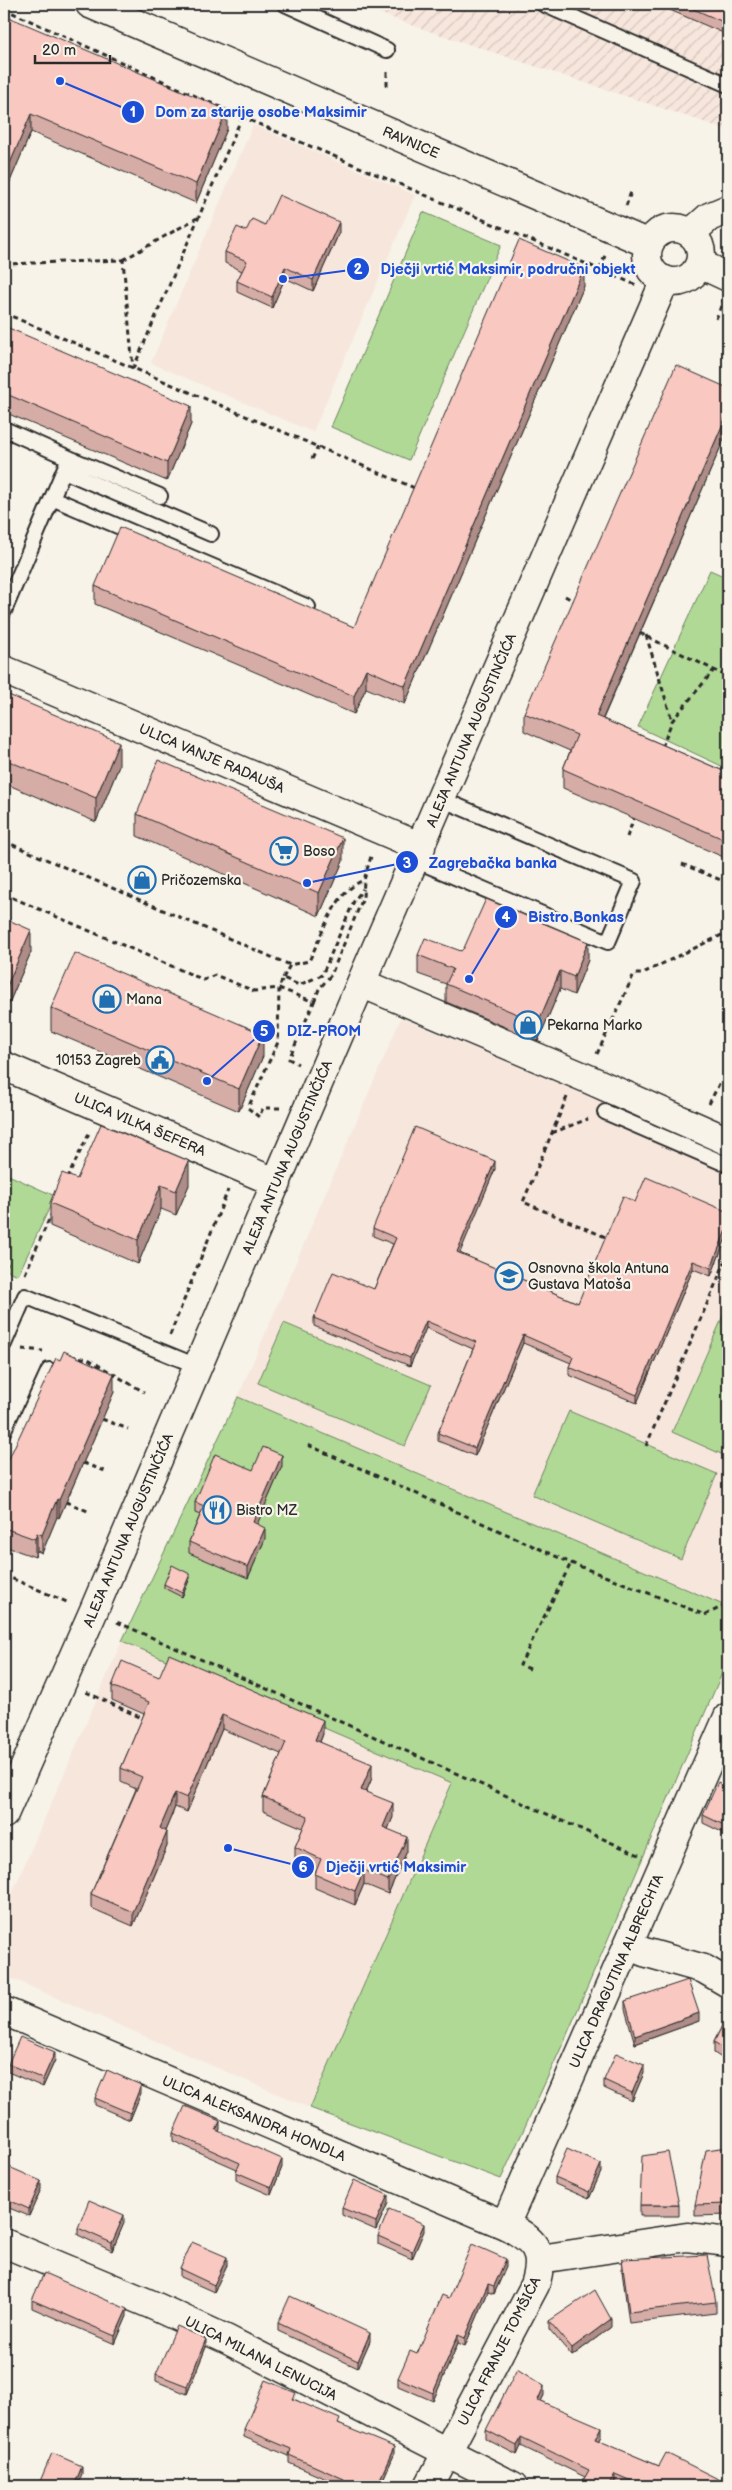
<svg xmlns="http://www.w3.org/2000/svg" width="732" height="2490" font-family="'Balsamiq Sans',sans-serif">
  <defs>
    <pattern id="industrial-furrows" width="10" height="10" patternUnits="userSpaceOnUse" patternTransform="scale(1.25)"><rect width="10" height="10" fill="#f7e6dc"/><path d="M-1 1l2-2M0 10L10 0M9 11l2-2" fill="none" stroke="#d4c5bd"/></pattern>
  </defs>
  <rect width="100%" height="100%" fill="#f7f3e8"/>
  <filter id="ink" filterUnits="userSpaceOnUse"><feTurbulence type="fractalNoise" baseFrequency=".02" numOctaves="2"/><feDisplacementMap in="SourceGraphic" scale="10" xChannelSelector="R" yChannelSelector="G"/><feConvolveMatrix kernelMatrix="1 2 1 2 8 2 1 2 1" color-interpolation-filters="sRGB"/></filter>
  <g filter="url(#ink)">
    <path fill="#f7e6dc" d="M253,125l162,70 -102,237 -162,-69z
      M401,1018l327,136v453l-490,-210z
      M122,1641l330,142 -142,325 -306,-133v-63z"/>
    <path fill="url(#industrial-furrows)" d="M356,4h372v126l-317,-105z"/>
    <path fill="#b0d996" stroke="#6e8260" d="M423,212l78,33 -92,215 -78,-33z
      M710,570l18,8v191l-90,-42z
      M4,1173l51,23 -37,79 -12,-5 -2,5z
      M728,1305v152l-56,-25z
      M284,1323l147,62 -26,61 -147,-63z
      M238,1397l490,210v52l-162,378 -65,142 -191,-71 142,-325 -330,-142z
      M569,1411l148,63 -36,85 -149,-64z"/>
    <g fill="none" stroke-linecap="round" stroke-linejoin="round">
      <g stroke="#2b2b2b" stroke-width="18">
        <path id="lane" d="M285,4l102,46
          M543,4l185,81
          M4,429l65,29
          M64,471l147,63
          M52,498l256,109
          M4,611l65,-153 91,38
          M415,860l193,82 26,-61 -193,-82
          M605,1112l123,53
          M4,1344l21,-48 172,70
          M4,1468l45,-98"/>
      </g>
      <g stroke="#2b2b2b" stroke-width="31">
        <path id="street" d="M700,264l28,13
          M4,670l417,177
          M361,983l225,95 142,63
          M4,1066l273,117
          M4,1814l90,-204 267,-627 304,-703
          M628,1945l16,7 60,17 24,14
          M4,2011l501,214c29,14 41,26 30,60l-106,201
          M505,2225l223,-508
          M4,2243l146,61 76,35 287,147
          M540,2259l147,-22 41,5"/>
      </g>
      <g stroke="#2b2b2b" stroke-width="31">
        <path id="secondary" d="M90,4l559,240
          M647 255a27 27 0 1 1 54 0a27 27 0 1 1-54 0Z
          M691,233l18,-16 19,-8"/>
      </g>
      <path stroke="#2b2b2b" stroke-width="3" stroke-dasharray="5 4" stroke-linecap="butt" d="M4,9l238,108 394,168
        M387,86v-17
        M626,206l5,-14
        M123,260l74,-42
        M4,264l119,-4 10,108
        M600,269l6,-16
        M4,313l413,176
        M716,319l7,-18
        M133,369l109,-252
        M312,459l6,-12
        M565,596l10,6
        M640,633l88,44
        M646,635l26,85
        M662,747l10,-26 42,-51
        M627,837l7,-19
        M4,841l286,124
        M682,864l46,19
        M4,894l200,86 11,-5 39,16 25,-3 35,14 -25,57 9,5
        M283,978l7,-13 19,-4c14,-28 25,-69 55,-81
        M314,1002l5,-13 12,-14 32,-77 1,-18 8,-27
        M597,1054l37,-80h7l87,-42
        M567,1097l-44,105 85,36
        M709,1104l11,-22
        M280,1108h-17l-4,9 -11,-9 30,-66 1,-54 4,-10 16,7 23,-10 32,-74 9,-12
        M552,1133l36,-14
        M67,1179l23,-48
        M4,1262l6,5
        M25,1274l26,-59
        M170,1335l58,-145
        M22,1349l21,2
        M71,1356l17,3 56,33
        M102,1419l26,10
        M308,1445l263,118 134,52 23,-11
        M646,1446l82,-191
        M83,1463l25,9
        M66,1502l24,10
        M4,1575l65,28
        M117,1622l522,233
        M530,1669l-10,-4 51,-102
        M86,1692l60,28"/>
      <use href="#lane" stroke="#f7f3e8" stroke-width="14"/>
      <use href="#street" stroke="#f7f3e8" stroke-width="28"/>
      <use href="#secondary" stroke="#f7f3e8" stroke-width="28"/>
    </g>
    <path fill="#d5aca6" stroke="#2b2b2b" d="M656,4h72v31z
      M4,15l223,114 -31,74 -165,-71 -23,54 -4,-1z
      M265,225l74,8 -26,58 -28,-13 -13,30 -35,-16v-11l5,-10 -17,-8v-11l21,-21z
      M584,286l-179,418 -39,-16 -12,26 -259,-110v-18l259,41z
      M4,326l187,98 -24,57 -163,-69z
      M728,388v42l-125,289 125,54v86l-165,-71v-19l7,-18 -46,-20v-18z
      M4,693l115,73 -23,56 -92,-39z
      M137,814l206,47 -24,55 -182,-80z
      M4,918l27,34 -25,58h-2z
      M461,951l127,9 -14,35 -14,-6 -22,52 -92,-39v-18l-28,-10v-19z
      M51,1008l212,48 -24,55 -188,-80z
      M495,1169l-36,84 119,50 57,-101 93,10v21l-17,43 -18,-7 -56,134 -68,-28v-8l2,-4 -48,-20 -48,113 -37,-15v-8l35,-84 -47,-21 -16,38 -96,-40v-8l60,-29 19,-45 -20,-8v-8z
      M77,1179l112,6 -13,30 -15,-6 -23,55 -88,-38v-23z
      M114,1392l-55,126 -2,-1 -15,36 -5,-2 -2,6 -31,-11v-77z
      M282,1466l-25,58 8,15 -17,39 -59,-25v-11l11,-27 -5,-2v-11l58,-32z
      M190,1578l-8,19 -18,-9v-4z
      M159,1677l164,57 -3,8 52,36 -6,14 27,25 -5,12 19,22 -19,43 -24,-10 -9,21 -40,-17v-14l1,-3 -21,-9v-15l8,-19 -40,-17v-14l18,-43 -59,-25 -35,83 -12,-5 -10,24 2,15 -34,80 -42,-18v-14l45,-105 -15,-7v-14l23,-54 -32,-14v-14z
      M728,1787v48l-25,-12v-8z
      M625,2001l74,20 -64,23 -10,-35z
      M728,2014v48l-14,-9v-11z
      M55,2060l-12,27 -35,-15v-8z
      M644,2073l-12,28 -28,-13v-8z
      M141,2093l-11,27 -35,-15v-7z
      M220,2129l-2,3 64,35 -11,28 -35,-15v-8l1,-3 -64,-28v-8z
      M728,2147v68l-33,1v-11z
      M601,2172l-12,27 -34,-15v-7z
      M4,2173l37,16 -12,27 -25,-10z
      M388,2203l-12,27 -34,-15v-7z
      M640,2205h39v11h-39z
      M124,2223l-12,28 -34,-16v-7z
      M424,2231l-12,28 -34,-15v-8z
      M622,2259l94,43v11l-87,10 -7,-53z
      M227,2265l-13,27 -34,-15v-8z
      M506,2267l-12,27 -6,-2 -23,54 -7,-3 -25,58 -35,-15v-8l19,-24 32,-56z
      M32,2300l95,16 -12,28 -83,-36z
      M728,2308v15l-1,-1v-12z
      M549,2321l62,6 -39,29 -23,-27z
      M278,2323l92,18 -12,27 -80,-37z
      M206,2347l-19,47 -31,-13v-7z
      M544,2395l-3,6 60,35 -3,5 61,25 69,20h-106l-7,-3 -2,3h-30v-5l2,-4 -64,-31 -4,9 -31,-16v-9z
      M296,2400l98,55 -14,31h-38l-53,-23v-7l-45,-19v-8z"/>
    <path fill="#ae8c87" stroke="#2b2b2b" d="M227,110v19l-31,74v-19z
      M31,114v18l-23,54v-18z
      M339,222v11l-26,58v-11z
      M285,267v11l-13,30v-11z
      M584,268v18l-179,418v-18z
      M191,406v18l-24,57v-18z
      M728,412v18l-132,304v-18z
      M366,669v19l-12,26v-18z
      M119,742v24l-23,56v-24z
      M343,838v23l-24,55v-23z
      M31,930v22l-25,58v-22z
      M588,942v18l-14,35v-18z
      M560,971v18l-22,52v-18z
      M263,1034v22l-24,55v-22z
      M189,1161v24l-13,30v-24z
      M495,1161v8l-38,91v-8z
      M161,1185v24l-23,55v-24z
      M728,1225v8l-17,43v-8z
      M693,1261v8l-56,134v-8z
      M426,1321v7l-16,38v-8z
      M523,1335v8l-48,113v-8z
      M114,1374v18l-55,126v-18z
      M282,1455v11l-29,68v-12z
      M57,1499v18l-15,36v-18z
      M265,1528v11l-17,39v-11z
      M37,1533v18l-2,6v-18z
      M190,1574v4l-8,19v-4z
      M222,1715v14l-35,83v-14z
      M323,1720v14l-8,20v-14z
      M372,1764v14l-11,26v-14z
      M175,1793v14l-15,36v-15z
      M393,1803v14l-10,24v-14z
      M167,1832v14l-34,80v-14z
      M407,1837v14l-19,43v-14z
      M364,1870v14l-9,21v-14z
      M699,2013v8l-64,23v-8z
      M55,2052v8l-12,27v-8z
      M644,2065v8l-12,28v-8z
      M141,2085v8l-11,27v-7z
      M220,2121v8l-4,9v-8z
      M282,2159v8l-11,28v-8z
      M601,2164v8l-12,27v-7z
      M41,2181v8l-12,27v-7z
      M388,2195v8l-12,27v-8z
      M124,2215v8l-12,28v-8z
      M424,2224v7l-12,28v-8z
      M227,2257v8l-13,27v-7z
      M506,2259v8l-12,27v-8z
      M488,2284v8l-23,54v-8z
      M127,2309v7l-12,28v-8z
      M611,2319v8l-39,29v-8z
      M370,2333v8l-12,27v-7z
      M458,2335v8l-25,58v-8z
      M206,2339v8l-19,47v-8z
      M544,2386v9l-6,13v-8z
      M601,2427v9l-6,12v-9z
      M7,2436v8l-3,7v-8z
      M521,2437v9l-4,9v-9z
      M394,2447v8l-14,31h-3z
      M82,2466v8l-5,12h-3z
      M615,2474v9l-2,3h-5z"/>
    <path fill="#f8c8c1" stroke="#2b2b2b" d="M682,4h46v20z
      M4,15l223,95 -31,74 -165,-70 -23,54 -4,-2z
      M279,195l60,27 -26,58 -28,-13 -13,30 -35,-16 10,-20 -22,-9 12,-25 9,4 6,-12 13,6z
      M519,240l65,28 -179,418 -39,-17 -12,27 -259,-110 25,-59 234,100z
      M4,326l187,80 -24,57 -163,-70z
      M676,365l52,23v24l-132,304 132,57v68l-165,-72 14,-34 -53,-22z
      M4,693l115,49 -23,56 -92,-39z
      M158,760l185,78 -24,55 -182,-79z
      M486,899l102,43 -14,35 -14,-6 -22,52 -92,-39 7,-15 -35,-14 7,-17 36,13 3,-3z
      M4,918l27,12 -25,58h-2z
      M75,953l188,81 -24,55 -188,-81z
      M101,1124l88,37 -13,30 -15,-6 -23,55 -88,-37 12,-30 15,6z
      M415,1127l80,34 -38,91 121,51 45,-107 12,6 11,-25 82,35v13l-17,43 -18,-7 -56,134 -68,-28 4,-10 -50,-22 -48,113 -37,-15 38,-91 -50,-21 -16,37 -96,-40 19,-46 41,17 22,-51 -23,-10z
      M64,1351l50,23 -55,126 -2,-1 -15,36 -5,-2 -2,6 -31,-11v-59l52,-111 4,2z
      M263,1447l19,8 -29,67 12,6 -17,39 -59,-25 15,-36 -9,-4 20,-48 38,16z
      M172,1565l18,9 -8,19 -18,-9z
      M169,1654l154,66 -8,20 57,24 -11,26 32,13 -10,24 24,10 -19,43 -24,-10 -9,21 -40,-17 6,-15 -26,-12 13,-31 -45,-19 23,-55 -64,-27 -35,83 -12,-5 -15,35 7,4 -34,80 -42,-18 51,-117 -21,-9 28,-66 -37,-16 10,-25 37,16z
      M718,1782l10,5v40l-25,-12z
      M688,1980l11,33 -64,23 -10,-35z
      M728,2014v37l-14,-9z
      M20,2037l35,15 -12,27 -35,-15z
      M616,2053l28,12 -12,28 -28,-13z
      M107,2070l34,15 -11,28 -35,-15z
      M185,2106l35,15 -4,9 66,29 -11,28 -35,-15 4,-9 -67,-30z
      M728,2147v57l-33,1 11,-55z
      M567,2149l34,15 -12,28 -34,-15z
      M668,2152l11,53h-39l2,-49z
      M7,2166l34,15 -12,28 -25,-11v-25z
      M354,2180l34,15 -12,27 -34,-14z
      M89,2200l35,15 -12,28 -34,-15z
      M389,2209l35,15 -12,27 -34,-15z
      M192,2242l35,15 -13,28 -34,-16z
      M472,2244l34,15 -12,27 -6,-2 -23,54 -7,-3 -25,58 -35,-15 12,-27 7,3 25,-59 7,3z
      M707,2255l9,47 -87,10 -7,-53z
      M44,2273l83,36 -12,27 -83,-36z
      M595,2290l16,29 -39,29 -23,-27z
      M290,2296l80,37 -12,28 -80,-38z
      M177,2326l29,13 -19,47 -31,-12z
      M517,2369l27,17 -6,14 63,27 -6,12 64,27 7,-13 62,31v2h-85l-28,-12 -7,12h-12l-13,-5 6,-11 -68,-33 -4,9 -31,-16z
      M265,2380l31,13 -3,6 47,20 -2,5 56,23 -17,39h-33l1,-1 -3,-1 2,-5 -55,-24 2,-6 -47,-20z
      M4,2435l3,1 -3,7z
      M52,2453l30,13 -8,20h-36z
      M122,2480l15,6h-18z"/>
  </g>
  <defs>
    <g id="supermarket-ring" transform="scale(1.4375)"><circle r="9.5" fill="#f7f3e8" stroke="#1f6fb2" stroke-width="1.5"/><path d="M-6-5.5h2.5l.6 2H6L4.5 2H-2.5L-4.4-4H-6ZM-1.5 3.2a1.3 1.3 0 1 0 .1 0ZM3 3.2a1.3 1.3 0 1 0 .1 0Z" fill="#1f6fb2"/></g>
    <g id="shop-ring" transform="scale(1.4375)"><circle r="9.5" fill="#f7f3e8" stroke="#1f6fb2" stroke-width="1.5"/><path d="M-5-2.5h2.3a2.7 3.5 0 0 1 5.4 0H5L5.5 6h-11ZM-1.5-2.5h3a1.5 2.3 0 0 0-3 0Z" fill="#1f6fb2"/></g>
    <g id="civic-ring" transform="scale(1.4375)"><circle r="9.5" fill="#f7f3e8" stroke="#1f6fb2" stroke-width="1.5"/><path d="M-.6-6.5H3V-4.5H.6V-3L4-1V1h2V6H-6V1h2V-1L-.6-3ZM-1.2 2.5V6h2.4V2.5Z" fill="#1f6fb2"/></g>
    <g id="school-ring" transform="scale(1.4375)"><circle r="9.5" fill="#f7f3e8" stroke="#1f6fb2" stroke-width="1.5"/><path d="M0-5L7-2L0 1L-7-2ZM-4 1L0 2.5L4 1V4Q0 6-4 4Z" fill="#1f6fb2"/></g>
    <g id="restaurant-ring" transform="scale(1.4375)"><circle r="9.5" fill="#f7f3e8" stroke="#1f6fb2" stroke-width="1.5"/><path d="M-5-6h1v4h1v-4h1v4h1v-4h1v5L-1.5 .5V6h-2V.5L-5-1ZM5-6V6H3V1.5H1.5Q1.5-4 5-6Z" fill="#1f6fb2"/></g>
  </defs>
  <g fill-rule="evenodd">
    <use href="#supermarket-ring" x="284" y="851"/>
    <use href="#shop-ring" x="142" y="880"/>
    <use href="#shop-ring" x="107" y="999"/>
    <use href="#shop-ring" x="528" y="1025"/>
    <use href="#civic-ring" x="160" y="1060"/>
    <use href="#school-ring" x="509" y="1276"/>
    <use href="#restaurant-ring" x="217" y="1510"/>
  </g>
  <g text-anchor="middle" stroke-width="4.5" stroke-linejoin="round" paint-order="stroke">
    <g font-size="14" fill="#2b2b2b" stroke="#f7f3e8">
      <text transform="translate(411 142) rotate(23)" y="5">RAVNICE</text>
      <text transform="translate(471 730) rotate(-67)" y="5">ALEJA ANTUNA AUGUSTINČIĆA</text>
      <text transform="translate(212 758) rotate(23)" y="5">ULICA VANJE RADAUŠA</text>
      <text transform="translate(140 1124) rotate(23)" y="5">ULICA VILKA ŠEFERA</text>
      <text transform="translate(287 1157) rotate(-67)" y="5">ALEJA ANTUNA AUGUSTINČIĆA</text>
      <text transform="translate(128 1530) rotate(-67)" y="5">ALEJA ANTUNA AUGUSTINČIĆA</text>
      <text transform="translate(616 1971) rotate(-66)" y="5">ULICA DRAGUTINA ALBRECHTA</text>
      <text transform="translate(254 2118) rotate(23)" y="5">ULICA ALEKSANDRA HONDLA</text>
      <text transform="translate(499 2351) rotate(-63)" y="5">ULICA FRANJE TOMŠIĆA</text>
      <text transform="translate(261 2358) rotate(27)" y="5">ULICA MILANA LENUCIJA</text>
    </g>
    <g font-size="14" fill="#2b2b2b" stroke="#f7f3e8" text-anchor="start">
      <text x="303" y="856">Boso</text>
      <text x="161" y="885">Pričozemska</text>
      <text x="126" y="1004">Mana</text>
      <text x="547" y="1030">Pekarna Marko</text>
      <text x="141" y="1065" text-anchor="end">10153 Zagreb</text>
      <text x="528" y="1273">Osnovna škola Antuna<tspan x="528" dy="16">Gustava Matoša</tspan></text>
      <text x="236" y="1515">Bistro MZ</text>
    </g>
  </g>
  <path fill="none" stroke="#1d4ed8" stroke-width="2" d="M60 81L133 112M283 279L358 269M307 883L407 862M469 979L506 917M207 1081L264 1031M228 1848L303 1867"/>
  <g fill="#1d4ed8" stroke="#f7f3e8" stroke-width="2">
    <circle cx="60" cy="81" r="5"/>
    <circle cx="283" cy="279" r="5"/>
    <circle cx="307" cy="883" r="5"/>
    <circle cx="469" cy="979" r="5"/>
    <circle cx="207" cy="1081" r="5"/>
    <circle cx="228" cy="1848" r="5"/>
    <circle cx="133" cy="112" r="12"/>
    <circle cx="358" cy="269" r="12"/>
    <circle cx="407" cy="862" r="12"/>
    <circle cx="506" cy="917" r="12"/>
    <circle cx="264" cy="1031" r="12"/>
    <circle cx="303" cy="1867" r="12"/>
  </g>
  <g font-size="15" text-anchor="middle" font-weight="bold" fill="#fff">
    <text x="133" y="117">1</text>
    <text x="358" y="274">2</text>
    <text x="407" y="868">3</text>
    <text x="506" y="922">4</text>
    <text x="264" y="1036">5</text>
    <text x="303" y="1872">6</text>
  </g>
  <g font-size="15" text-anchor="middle" font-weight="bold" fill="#1d4ed8" stroke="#f7f3e8" stroke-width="4.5" stroke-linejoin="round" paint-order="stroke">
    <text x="261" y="117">Dom za starije osobe Maksimir</text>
    <text x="508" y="274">Dječji vrtić Maksimir, područni objekt</text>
    <text x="493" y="868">Zagrebačka banka</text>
    <text x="576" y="922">Bistro Bonkas</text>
    <text x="324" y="1036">DIZ-PROM</text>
    <text x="396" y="1872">Dječji vrtić Maksimir</text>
  </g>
  <rect width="732" height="2490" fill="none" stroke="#f7f3e8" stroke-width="20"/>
  <rect x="10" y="10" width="712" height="2470" fill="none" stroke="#2b2b2b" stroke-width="2" filter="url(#ink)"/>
  <path d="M35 55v8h75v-8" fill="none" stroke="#2b2b2b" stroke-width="2.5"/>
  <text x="42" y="55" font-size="15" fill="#2b2b2b" stroke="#f7f3e8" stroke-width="4" paint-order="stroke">20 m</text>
</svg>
